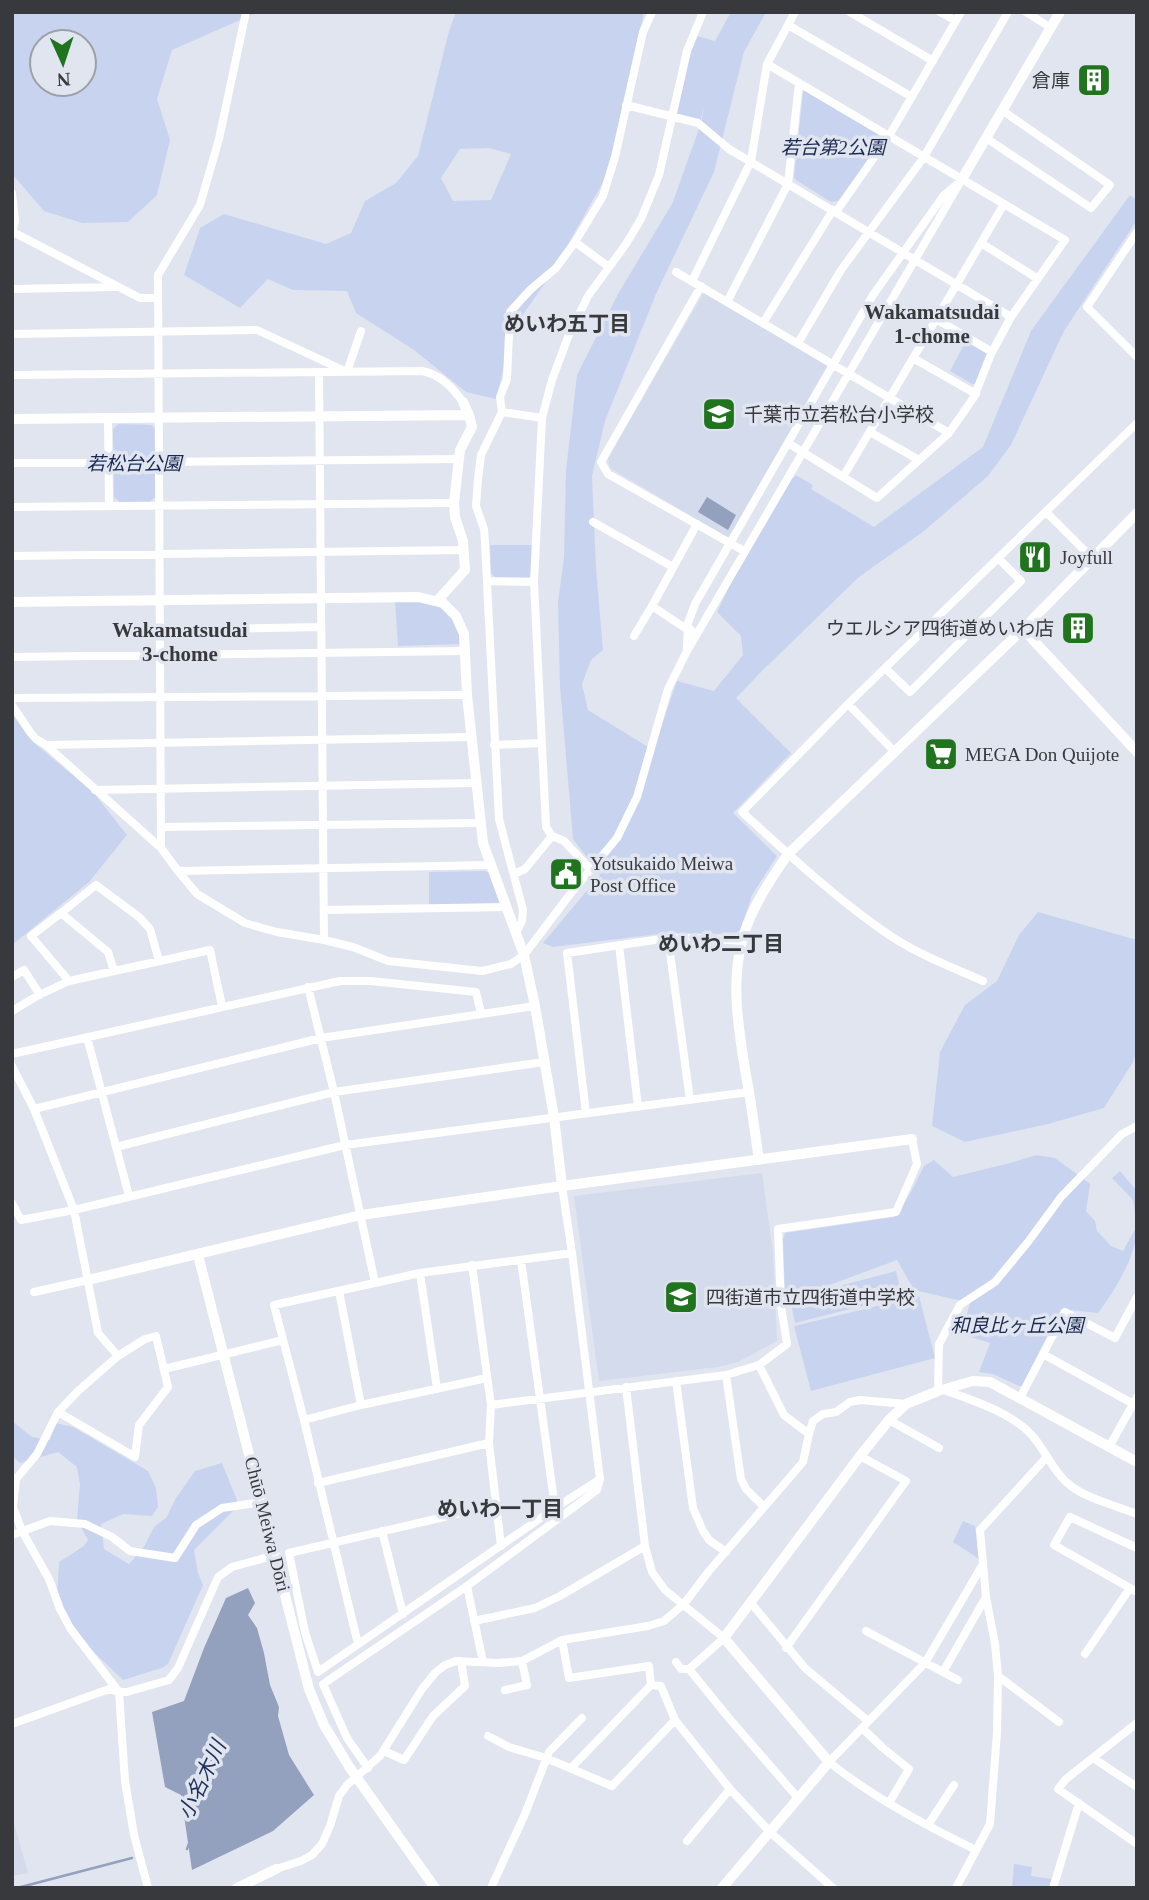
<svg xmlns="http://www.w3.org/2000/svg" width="1149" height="1900" font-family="'Times New Roman','Noto Sans JP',serif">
  <rect width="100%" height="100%" fill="#e1e5ef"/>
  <path fill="#d3dbec" d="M710,293l118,70 2,7 -98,166 -5,1 -117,-69 -2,-10 95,-164z
    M762,1173l11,80 4,88 -39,21 -20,5 -119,14 -25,-185z
    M12,1816l16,57 -16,3z"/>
  <path fill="#c8d4ef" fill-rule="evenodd" d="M12,12h246l-86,38 -15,49 13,41 -13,55 -29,27 -46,1 -38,-12 -32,-37zM42,42h42v42h-42z
    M456,12h188l-33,156 -61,108 -37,53 -17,70 -30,-7 -52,-42 -58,-37 -9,-22 -54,-1 -25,-11 -28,29 -56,-33 16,-47 24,-14 102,30 25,-11 14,-32 31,-18 22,-27 31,-125zM489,148l22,6 -20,46 -38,1 -12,-23 19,-29z
    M731,12h35l-22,40 -30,120 -58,122 -51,127 -13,55 4,91 7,83 -12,10 -9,24 6,26 65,40 24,-69 37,10 29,-36 -2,-19 -24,-24 27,-56 48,-79 2,1 2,-3 17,10 -2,4 63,38 109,-80 48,-116 99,-136 7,5v20l-73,111 -53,114 -23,31 -64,55 -65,46 -98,95 -25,26 55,55 -58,60 44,43 -25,39 -11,34 -6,5 -68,-1 -114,14 -10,-4 57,-68 -27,-36 -13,-153 -2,-83 6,-46 2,-87 11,-95 41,-81 55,-92 28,-79 3,-18 -4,17 -22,-7 -3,-4 12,-48 10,-27 18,5z
    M808,89l75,44v6l-45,62 -7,1 -35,-22 -2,-3 9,-85z
    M967,339l19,11 2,6 -12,28h-4l-22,-13z
    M118,424l33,1 4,3v69l-5,5 -29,1 -7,-6 -1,-68z
    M490,545h42l-1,32 -35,1 -5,-5z
    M419,600c31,9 36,12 43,44l-64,2 -3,-45z
    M12,713l21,29 60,50 34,43 -38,47 -77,63z
    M485,871l5,2 9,29 -2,2 -68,2v-34z
    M1038,912l99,28v110l-4,12 -29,46 -56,16 -83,18 -33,-16 8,-74 25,-47 32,-24 22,-46z
    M1036,1155l19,3 35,26 -4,27 9,10 2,10 14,15 12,5 14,-25c0,29 -21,63 -39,87l-37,-4 -39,77h-3l-26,-12 -14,-2 11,-29 -29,-9 9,-31 -56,-13 -17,-30 -70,26 -42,11 -2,-58 2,-6 109,-16 17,-25 13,-26 10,-6 19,17 57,-14z
    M1120,1171l17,20v34l-4,-25 -21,-22z
    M896,1271l6,25 -107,27 -5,-24z
    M919,1296l16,62 -124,33 -17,-65z
    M12,1421l20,16 18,3 6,-17 17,4 75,44 8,17 2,19 -6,9 -29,-2 -22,10 3,25 25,15 15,-17 10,-20 12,-9 10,-20 19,-27 27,-8 17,42 -45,45 4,23 5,12 -35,79 -6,4 -39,12 -42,-40 -24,-44 2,-34 25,-16 4,-6 -11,-20 3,-35 -3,-18 -19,-15 -38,11 -8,-7z
    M963,1521l12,5 4,33 -26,-17z
    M1014,1864l18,3 -1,9 21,3 -3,9h-37z"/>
  <path fill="#93a1be" d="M707,497l29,18 -8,15 -30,-18z
    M248,1588l7,15 -7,12 9,13 7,25 6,32 9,22 -1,9 11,39 25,40 -41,36 -81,39 -11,-75 -16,-8 -13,-75 32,-11 20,-53 22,-50z"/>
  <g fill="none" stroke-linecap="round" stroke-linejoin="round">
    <path stroke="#93a1be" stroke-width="2.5" d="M187,1849l3,-8
      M17,1888l115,-30"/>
    <path stroke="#fff" stroke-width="8" d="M850,12l83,49
      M940,12l16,9
      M1026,12l25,16
      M788,25l124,72
      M767,64l298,176 -54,77 -20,37 -17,43 -25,36 -72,65 -89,-55
      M626,105l72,18 31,26 282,168
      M986,138l105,70 19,-23 -107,-74
      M12,193l3,28 -3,13
      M836,212l53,-76 72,-124
      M13,232l127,66h18
      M1137,232l-50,75 50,50
      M575,242l34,25
      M981,243l57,36
      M676,272l273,161
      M692,281l59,-120 16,-97 28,-52
      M701,286l-100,176 7,12 136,77
      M12,289l105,-2
      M727,302l61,-118 11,-101
      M936,319l56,33
      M763,323l70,-113
      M12,334l245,-4 90,42 14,-41
      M798,343l43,-73 83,-113 84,-145
      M913,358l63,36
      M319,372l5,568
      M12,375l410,-4c19,4 30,16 41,31
      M502,412l40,6
      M108,419l1,87
      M870,432l49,28
      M159,462l300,-3
      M12,463h97
      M843,477l161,-273
      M12,507l442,-4
      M1046,512l46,46
      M593,522l80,45
      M12,556l452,-6
      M487,581l47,1
      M652,606l36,24h3
      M160,630l161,-3
      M634,636l18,-30 45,-82
      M687,648l1,-25 7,-19 178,-309 71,-100 12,-10
      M12,657l454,-6
      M885,668l25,24 111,-111 -23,-23
      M12,698l455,-3
      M848,704l46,47
      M12,705l18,27 6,7 10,6 115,103 17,23 19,23 48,29 32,9 47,8 29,7 35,14 94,10 29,-7 13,-9 47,-62 46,-55 20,-41 31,-108 19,-38 275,-472
      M46,745l425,-8
      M494,745l47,-2
      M95,790l381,-7
      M161,827l319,-4
      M161,848l-3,-573 42,-70 19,-66 27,-127
      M591,870l-27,-29 -12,-5 -6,-9 -12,-245 8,-164 10,-38 16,-43 20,-41 38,-52 15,-25 18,-44 28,-124 16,-39
      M178,871l314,-6
      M514,874l11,-5 27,-33
      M324,910l183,-3
      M61,913l-30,23 38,45
      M516,933l6,-12 1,-11 -24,-91 -14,-276 -1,-14 -8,-23 2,-27 3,-24 21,-43 -2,-15 7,-18 3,-67 20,-22 26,-22 19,-26 28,-46 12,-39 28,-125 9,-20
      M668,938l22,162
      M619,945l19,162
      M114,971l-6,-19 -47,-39 35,-28 43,32 11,12 9,32
      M12,977l12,-7 16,25
      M983,981c-34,-15 -71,-29 -101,-51 -50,-35 -95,-77 -140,-118l106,-108 289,-281
      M308,987l26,105 41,191
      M12,1011l25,-15 32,-15 141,-31 12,56
      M87,1037l42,159
      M12,1054l328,-73h31l105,11 5,21
      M12,1066l22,43 40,101 24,123 20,23
      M34,1109l287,-71 214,-32
      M586,1113l-19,-160 101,-15h28l46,3
      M116,1147l218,-55 210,-30
      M12,1203l9,17 53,-10 271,-65 404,-53
      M521,1260l34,248
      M472,1265l19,140 -2,38 12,103
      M420,1273l17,116
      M339,1291l22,114
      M34,1292l54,-12
      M1043,1354l94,52
      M759,1365l25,50 25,19
      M164,1369l119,-29
      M726,1375l15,104 5,10 18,18
      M676,1381l17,127 10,23 6,9 17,12
      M626,1387l19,159 7,26 13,18 59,48 -35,31
      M944,1390c28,10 72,24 91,49 12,15 20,35 36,47 17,13 46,20 66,28
      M938,1391l1,-47 21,-39 35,-23 33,-40 33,-45 61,-63 15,-8
      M1020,1398l45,-86 50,26 22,-41
      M491,1405l235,-30 33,-10 28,-21 -6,-38 -3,-77 118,-17 21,-48 -5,-25
      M58,1412l77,45 4,-32 29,-38 -12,-51 -11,3 -27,17 -40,35 -20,21 -21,42 -21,25 -3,28 9,24 27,48 11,30 10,19 49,64 6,89 9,54 14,53
      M304,1420l57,-15 126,-27
      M889,1420l50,28
      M1109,1447l28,-50
      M318,1483l171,-40
      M496,1505l-207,48 16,79 13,40 237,-164 45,-29
      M382,1531l21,83
      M12,1535l38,-14 35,3 27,13 18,14 45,7 21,-33 26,-17 40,-6
      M1137,1548l-67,-31 -16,28 83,47
      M467,1586l16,76
      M751,1603l54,65 63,53
      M474,1621l61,-13 25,-12 85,-50
      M866,1631l92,49
      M562,1640l7,38 80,-12 2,19
      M358,1644l-54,-224 -30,-115 146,-32 152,-20
      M786,1648l120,-167 -46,-25
      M1085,1654l45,-66
      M676,1662l5,7h8l39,48 70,81
      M943,1672l43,-75
      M998,1676l61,46
      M505,1690l22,-5 -5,-24
      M1137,1723l-71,56 -8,10 79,55
      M12,1724l97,-35 10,3h8l42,-12 9,-12 40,-91 14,-10 44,-12
      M862,1728l21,20 26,21 -20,34
      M488,1736l21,11 37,11 66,28 63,-66
      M384,1751l20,9 29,-44 32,-30 -4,-25
      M1093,1758l44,29
      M368,1768l-21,-30 -24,-54 144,-98 130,-96 3,-11 -28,-226 -10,-67
      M571,1768l80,-83 10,1 14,34 55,69 40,43 63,56
      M928,1825l26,-40
      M687,1841l43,-52
      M976,1850c-51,-25 -102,-52 -147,-88l96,-99 58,-99
      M276,1869l25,-8 11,-6 10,-11 8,-18 9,-30 8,-11 33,-29 42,-67 13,-16 10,-8 11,-4 42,2 24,-2 40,-21 86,-14 16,-5 20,-17 25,-33 94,-109 6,-28 4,-13 10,-7 13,-2 14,-10 10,-2 46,4
      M491,1888l34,-74 24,-62 33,-34
      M956,1888l34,-64 7,-91 1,-57 -3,-32 -9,-47 -6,-67 66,-72
      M1053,1888l26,-85"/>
    <path stroke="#fff" stroke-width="10" d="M962,179l98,-167
      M12,419l457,-4
      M437,601l28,-31 -2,-29 -8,-24 -1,-14 6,-53 12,-23 -3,-12 -6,-13
      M12,602l406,-5 25,6 13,13 8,18 3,61 16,148 41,112 11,51 19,111 8,69
      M1023,629l114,123
      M759,1160c-4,-26 -7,-53 -12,-79 -9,-54 -20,-111 3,-163 10,-23 24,-44 38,-64l235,-225 114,-116
      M198,1255l111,434 15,36 26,43 85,120
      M88,1280l273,-65 201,-29 350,-47
      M237,1888l39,-19
      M722,1888l107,-126 -105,-124 136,-182 29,-36 17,-16 32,-13 35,-10 17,1 147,80"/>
  </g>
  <defs>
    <g id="building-square" transform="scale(1.75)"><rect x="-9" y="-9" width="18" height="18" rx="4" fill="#20741e" stroke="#e1e5ef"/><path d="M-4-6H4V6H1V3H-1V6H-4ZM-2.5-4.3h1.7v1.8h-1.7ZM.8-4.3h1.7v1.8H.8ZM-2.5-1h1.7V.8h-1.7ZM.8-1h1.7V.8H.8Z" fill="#fff"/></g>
    <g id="school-square" transform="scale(1.75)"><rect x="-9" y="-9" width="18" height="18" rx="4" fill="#20741e" stroke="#e1e5ef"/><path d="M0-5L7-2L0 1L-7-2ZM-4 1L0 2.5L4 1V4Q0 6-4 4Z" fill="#fff"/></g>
    <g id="restaurant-square" transform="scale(1.75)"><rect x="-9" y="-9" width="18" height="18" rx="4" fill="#20741e" stroke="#e1e5ef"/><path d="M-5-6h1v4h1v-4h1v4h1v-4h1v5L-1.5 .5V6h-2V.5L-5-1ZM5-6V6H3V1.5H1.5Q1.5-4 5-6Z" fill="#fff"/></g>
    <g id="supermarket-square" transform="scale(1.75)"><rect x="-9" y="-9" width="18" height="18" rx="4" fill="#20741e" stroke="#e1e5ef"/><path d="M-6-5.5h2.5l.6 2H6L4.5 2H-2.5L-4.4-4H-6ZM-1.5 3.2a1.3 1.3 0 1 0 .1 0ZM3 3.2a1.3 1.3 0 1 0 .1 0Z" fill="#fff"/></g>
    <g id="civic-square" transform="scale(1.75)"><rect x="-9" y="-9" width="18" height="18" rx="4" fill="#20741e" stroke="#e1e5ef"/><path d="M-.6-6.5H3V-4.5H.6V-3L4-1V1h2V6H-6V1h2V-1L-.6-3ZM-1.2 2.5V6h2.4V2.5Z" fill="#fff"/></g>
  </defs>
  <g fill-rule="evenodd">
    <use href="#building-square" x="1094" y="80"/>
    <use href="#school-square" x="719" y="414"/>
    <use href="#restaurant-square" x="1035" y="557"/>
    <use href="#building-square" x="1078" y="628"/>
    <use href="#supermarket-square" x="941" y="754"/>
    <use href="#civic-square" x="566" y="874"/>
    <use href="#school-square" x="681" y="1297"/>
  </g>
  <g text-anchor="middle" stroke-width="7" stroke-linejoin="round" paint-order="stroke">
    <g font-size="19" fill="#37393d" stroke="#e1e5ef" text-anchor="start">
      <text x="1070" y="87" text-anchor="end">倉庫</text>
      <text x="744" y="421">千葉市立若松台小学校</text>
      <text x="1060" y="564">Joyfull</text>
      <text x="1054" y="635" text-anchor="end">ウエルシア四街道めいわ店</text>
      <text x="965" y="761">MEGA Don Quijote</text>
      <text x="590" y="870">Yotsukaido Meiwa<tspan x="590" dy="22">Post Office</tspan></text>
      <text x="706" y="1304">四街道市立四街道中学校</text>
    </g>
    <g font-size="19" font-style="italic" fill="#192850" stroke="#e1e5ef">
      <text x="833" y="154">若台第2公園</text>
      <text x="134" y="470">若松台公園</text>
      <text x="1017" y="1332">和良比ヶ丘公園</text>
    </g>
    <g font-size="19" fill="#37393d" stroke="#e1e5ef">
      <text transform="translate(268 1524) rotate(76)" y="7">Chūō Meiwa Dōri</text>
    </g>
    <g font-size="21" font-weight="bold" fill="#37393d" stroke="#e1e5ef">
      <text x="932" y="319">Wakamatsudai<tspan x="932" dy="24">1-chome</tspan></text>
      <text x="567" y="331">めいわ五丁目</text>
      <text x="180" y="637">Wakamatsudai<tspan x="180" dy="24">3-chome</tspan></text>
      <text x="721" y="951">めいわ二丁目</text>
      <text x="500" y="1516">めいわ一丁目</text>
    </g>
    <g font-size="21" font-style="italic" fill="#1f3058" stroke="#e1e5ef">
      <text transform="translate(202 1780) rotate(-65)" y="7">小名木川</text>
    </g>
  </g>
  <rect width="1149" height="1900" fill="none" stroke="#37393d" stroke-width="28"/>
  <g transform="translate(63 63) rotate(177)"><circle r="33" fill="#e1e5ef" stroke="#9da0a8" stroke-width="2"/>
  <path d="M0-5L12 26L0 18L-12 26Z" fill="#20741e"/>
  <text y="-10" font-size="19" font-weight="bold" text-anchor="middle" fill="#37393d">N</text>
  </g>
</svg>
